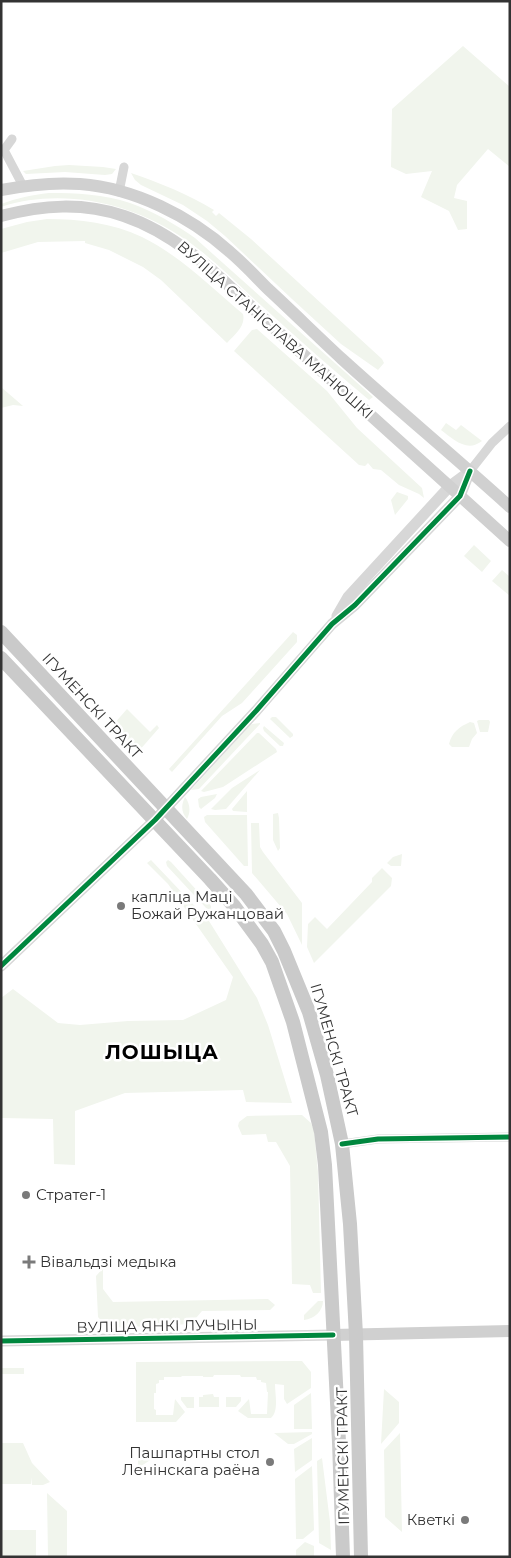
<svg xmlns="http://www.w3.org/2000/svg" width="511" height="1558" font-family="Montserrat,sans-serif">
  <rect width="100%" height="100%" fill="#fff"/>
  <path fill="#f1f5ed" d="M463,46l47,41v80l-22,-18 -31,36 -3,13 13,3v28l-9,1 -9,-19 -28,-14 11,-26 -26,3 -15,-7 1,-58z
    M69,165l34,2 13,2 -4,5 -7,1 -40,-3 -39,2 -3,-3 32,-5z
    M131,173c29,10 57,21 83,37l-2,2 4,4 3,-3 32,26 131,120 2,4 -6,7 -37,-26 -49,-45 -67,-63 -18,-15 -24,-16 -42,-20 -6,-5z
    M49,193c27,0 55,1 81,10 23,8 45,21 65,35l178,159 -4,3c-36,-30 -71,-61 -106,-93 -25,-22 -49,-48 -77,-67 -52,-37 -124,-53 -185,-33v-3c16,-6 31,-9 48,-11z
    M47,219c32,0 66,4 95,18 37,18 69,50 101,77 3,12 -8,20 -16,29l-66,-63 -18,-13 -34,-17 -24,-7v-2l-47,1 -37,11v-24l26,-7z
    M257,329l70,62 30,37 65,60 2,10 -5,-4 -20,-9 -18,-15 -8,-1 -5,-6 -3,3 -6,-1 -125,-114 18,-21z
    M1,387l22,19 -10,-1 -12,3z
    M446,423l10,7 5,-5 21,16c-15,12 -29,-2 -41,-11z
    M397,492l11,4v3l-13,16 -4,-15z
    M474,545l17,16 -9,11 -18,-16z
    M502,570l8,7v19l-18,-15z
    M293,632l4,3v7l-55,61 -20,13 -50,56 -3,-3z
    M127,709l23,23 7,-7 2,3 -21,24 -25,-27z
    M272,717h4l17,17v2l-3,2 -20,-19z
    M479,720h10l1,2 -2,10h-8l-3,-11z
    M470,722l4,1 3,10 -5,6 -3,8h-17l-3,-3c3,-12 10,-17 21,-22z
    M260,723v1l-61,65 -8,1 58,-64 3,-2z
    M264,726l20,17 -1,3h-3l-16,-15 -1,-3z
    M257,733h2l17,16 1,3 -54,35 -19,5 -3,-1z
    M260,770l-34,39 -11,1 -4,-1 21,-21z
    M247,791v21l-14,-1 -1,-2z
    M217,794l-2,4 -14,11 -2,-2 -1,-8 3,-2z
    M185,797c5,6 6,15 2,22 -6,-7 -6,-14 -2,-22z
    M278,813l1,5 1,30 -2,3 -5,-11v-26z
    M207,815h40l1,51h-4l-39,-44 -1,-5z
    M251,823h8l1,24 3,5 39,51v42l-15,-31 -35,-41z
    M402,854l-1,12h-10l-4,-3 6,-6z
    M151,860l58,61 48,77 11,27 24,78 -46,-1 -3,-12 -118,3 -50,18v54l-21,-1 -1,-45 -51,-1 -1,9v-129l12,-9 45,34 22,2 48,-4 55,-1 43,-20 7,-23 -65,-93 -21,-21z
    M168,860l3,2 40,44v4l-4,-1 -40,-43 -1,-4z
    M382,868l10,10 -1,8 -77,77 -7,-16 1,-23 7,-7 12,12 45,-47v-4z
    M302,1115l9,8 3,7 4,42 3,121h-8l-3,-8 -18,-1 -2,-118 -14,-24h-8l-2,-8 -24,1 -4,-9 1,-4 8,-6z
    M103,1268v21l10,13 155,-3 7,6 -5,5 -68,1 -11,13 -83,4 -10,-11 -2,-41z
    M318,1301h5c0,10 -9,18 -19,19v-5z
    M302,1361l9,11v16l-24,16 -3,-5v-14l-9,-1c0,11 4,27 -4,34h-23l-10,-7 11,-12 2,15h16l1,-22h-1l-1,-9 -5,-1v-2h-4l-1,-3h-15l-1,-2h-26l-1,2h-10v-1h-21l-1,1h-17v3h-5v3l-3,1v9h-2v16l2,1v5h17l2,-16 10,13 -9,10h-40v-60z
    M1,1368h23v6h-23z
    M384,1389l15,13v21l-18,21z
    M311,1393l1,36h-18v-24z
    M213,1394l1,3h5v10h-20v-10h4v-2z
    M181,1397h13v11h-7l-6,-8z
    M226,1397h15v4l-5,6h-10z
    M312,1432v2l-18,10h-6l-14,-11z
    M400,1433l2,99 -17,-15 -1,-67z
    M312,1438v22l-17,12 -1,-23z
    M1,1443h22l9,20 18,19 -7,3h-11l-1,-8v7h-30z
    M138,1450h13l1,9 -14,9z
    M322,1458l8,64 1,28 -12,-7 -2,-82z
    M312,1466l2,64 -11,9h-7l-1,-60z
    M47,1493l20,18v46h-19z
    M1,1530h35v27h-35z
    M305,1542l9,4v11h-18v-7z"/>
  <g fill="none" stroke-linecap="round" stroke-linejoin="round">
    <path stroke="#d7d7d7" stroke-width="9" d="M12,139l-8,11 19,36
      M119,192l5,-25
      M470,471l22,-28 18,-17
      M342,1144l36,-5 132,-2"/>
    <path stroke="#d7d7d7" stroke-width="11" d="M337,616l11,-19 102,-111 19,-14
      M1,966l154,-146 101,-109 76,-87 23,-19 105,-109 10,-25
      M1,1341l332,-6"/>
    <path stroke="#d0d0d0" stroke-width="12" d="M1,190c26,-5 53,-8 79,-6 54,4 110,32 150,68 13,11 25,24 38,37 25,23 49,47 74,70 55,50 113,98 168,148
      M1,216c42,-11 81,-14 123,0 65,22 111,78 161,122 75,68 150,135 225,203
      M333,1335l177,-4"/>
    <path stroke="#cacaca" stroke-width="14" d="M1,632l245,262 28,37 10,20 25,61 18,63 15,69 8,80 6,111 5,222
      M1,658l209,221 24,27 28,38 10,18 21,60 28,110 4,33 14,277 4,115"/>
    <g stroke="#fff" stroke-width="8">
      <path id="cycleway" d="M1,966l154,-146 101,-109 76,-87 23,-19 105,-109 10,-25
        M342,1144l36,-5 132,-2
        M1,1341l332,-6"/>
    </g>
    <use href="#cycleway" stroke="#00873e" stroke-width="5"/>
  </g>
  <g fill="#7a7a7a" stroke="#fff" stroke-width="2">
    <circle cx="121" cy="906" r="5"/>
    <circle cx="26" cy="1195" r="5"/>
    <path d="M26.5 1254.5h5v5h5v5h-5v5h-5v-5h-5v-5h5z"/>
    <circle cx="270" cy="1462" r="5"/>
    <circle cx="465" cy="1520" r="5"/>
  </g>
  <g text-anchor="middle" stroke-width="5" stroke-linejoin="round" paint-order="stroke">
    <g font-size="15" fill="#333" stroke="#fff">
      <text transform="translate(275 330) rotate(42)" y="5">ВУЛІЦА СТАНІСЛАВА МАНЮШКІ</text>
      <text transform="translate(92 706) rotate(47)" y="5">ІГУМЕНСКІ ТРАКТ</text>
      <text transform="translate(334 1050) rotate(74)" y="5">ІГУМЕНСКІ ТРАКТ</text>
      <text transform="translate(167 1326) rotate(-1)" y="5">ВУЛІЦА ЯНКІ ЛУЧЫНЫ</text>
      <text transform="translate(343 1456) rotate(-91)" y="5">ІГУМЕНСКІ ТРАКТ</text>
    </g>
    <g font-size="15" fill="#333" stroke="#fff" text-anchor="start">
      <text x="131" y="902">капліца Маці<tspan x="131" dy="17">Божай Ружанцовай</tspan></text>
      <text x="36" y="1200">Стратег-1</text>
      <text x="40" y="1267">Вівальдзі медыка</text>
      <text x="260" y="1458" text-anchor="end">Пашпартны стол<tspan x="260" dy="17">Ленінскага раёна</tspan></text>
      <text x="455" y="1525" text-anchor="end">Кветкі</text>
    </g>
    <g font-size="20" font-weight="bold" letter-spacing="1" fill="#000" stroke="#fff">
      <text x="162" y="1059">ЛОШЫЦА</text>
    </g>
  </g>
  <rect width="511" height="1558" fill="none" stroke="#333333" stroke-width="5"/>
</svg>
